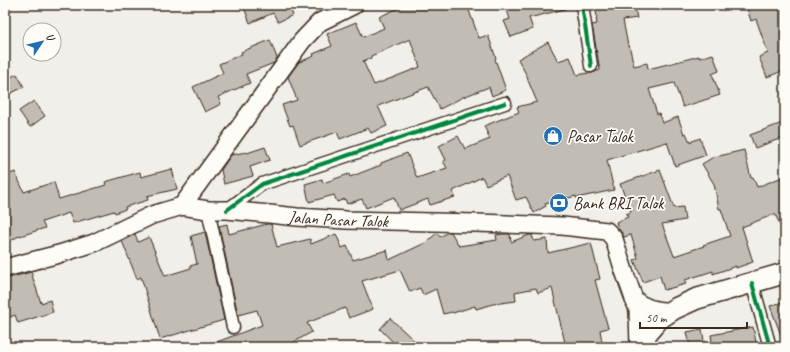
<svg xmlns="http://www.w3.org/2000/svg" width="790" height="352" font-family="Caveat,sans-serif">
  <rect width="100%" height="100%" fill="#f1efea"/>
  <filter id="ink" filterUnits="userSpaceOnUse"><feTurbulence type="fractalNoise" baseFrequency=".025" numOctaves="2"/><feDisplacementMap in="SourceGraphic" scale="8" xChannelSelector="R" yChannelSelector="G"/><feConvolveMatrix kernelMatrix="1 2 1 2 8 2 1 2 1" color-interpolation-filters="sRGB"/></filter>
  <g filter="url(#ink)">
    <path fill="#c1bcb4" stroke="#3b2a1e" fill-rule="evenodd" d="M243,5h49l-3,2 4,8 -15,7 -5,-9 -23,10z
      M405,5h15l2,4 11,-4h34l12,33 9,-3 8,23 -1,1 11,31 -14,6 -3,-9 -26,10 -23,12 -12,-22 -50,19 9,20 -16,7 -3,-5 -28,11 -3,-7 -37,13 -7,-20 -3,1 -8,-21 15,-5 -9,-23 11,-15 15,-6 -1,-2 19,-8 -5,-12 29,-12 7,15 21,-9 -5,-11zM410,39l10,28 -46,18 -11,-24 8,-3v-2z
      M505,5h59l1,4 -36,9 4,11 -22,8 -7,-16 6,-2z
      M595,5h39l3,13 -14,2 5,26 1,-1 5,21 13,-3 1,6 36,-9 15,-4v2l14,-4 6,17 -7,3 8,21 -37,12 -9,-24 -25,6 8,25 2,-1 3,10 16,-6 6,17 2,-1 4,9 10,-4 6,17 -31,11 -8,-24 -60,18 7,30 -38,8v-2l-31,8 1,2 -12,7 -8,-16 -10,3 -9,-24 -21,9 -4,-8 -29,14 2,6 -25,8 -2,-6 -29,11 -5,-13 -28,11 -4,-9 -15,5 -2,-5 -8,3 -3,-7 -25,7 -4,-18 17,-5 1,4 26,-9 1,3 31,-12v-2l26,-10 10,25 30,-10 -4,-7 3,-1 -7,-14 19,-10 7,13 25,-10 -6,-13 35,-14 -2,-5 20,-5 -10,-24h1l-10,-19 30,-17 10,19 12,-4 7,18 11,-2h4l8,-3 -8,-45 5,-1 -1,-6 1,-1z
      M746,5h39v65l-18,7 -8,-20 9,-4 -12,-34 -5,2z
      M270,40l7,18 -3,5 -28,11 4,9 -32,14 3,7 -16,8 -12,-25 30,-14 -4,-9 23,-10 -1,-2z
      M17,74l7,13 -19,9v-16z
      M34,101l11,15 -15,11 -11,-16z
      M785,122v15l-30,11 -5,-13z
      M265,147l5,13 -20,7 3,9 -29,8 -3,-14 10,-15 15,-3 1,1z
      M744,150l7,28 2,-1 4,10 28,-11v59l-10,-21 -33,13 11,35 -17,6v-2l-23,8v-3l-28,9 1,4 -22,6 -4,-14 -17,6 -9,-22 4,-2 -7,-23 -7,2 -2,-4 -4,-5 -2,-6 12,-5 -2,-3 5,-2 -11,-28 40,-14 14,38 9,-1 2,13 -23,4 12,32 30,-10 -1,-1 27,-9 -9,-27h-2l-5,-25 -12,-20 13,-8v1z
      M172,169l5,20 -30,7 1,4 -23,7 1,2 -11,4 -1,-2 -41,12 -4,-10 -27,9 3,6 -28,9 -12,7v-68l10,-4 9,20 30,-10 5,17 47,-14 -1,-3 35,-10 1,5z
      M227,224l2,10 38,-10h4l6,23 33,-8 1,5 25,-10 6,14 5,-2 6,14 34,-10 2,10 36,-17 12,-10 3,4 8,-5h3l8,14 38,-6 -1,-5 6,-1h8l1,8 18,-7h3l2,6 13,-2 1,14 43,-10 9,36 -5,1 13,48 -8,2 3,17h-37l-14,-59 -14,5 -2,-5 -21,4 1,9 -23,3 -17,5 -1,-3 -22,7 -1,-1 -9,2 -7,-25 -13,6 -3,-7 -10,4 -10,-22 -38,11 11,28 -24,9 -4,-10 -38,15 5,9 -27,15h-78l-1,-1 56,-21 -5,-15 -19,5 -19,-89z
      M205,232l19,88 -64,19 -19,-62 -4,2 -15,-38 13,-7 3,8 11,-5 16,39 26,-8 -1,-2 7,-2 -6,-28z
      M31,272l10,31 9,-3 3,12 -35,11 -3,-8 -10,4v-40z
      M785,301v42h-1l-14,-37z
      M390,318l31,29h-23l-18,-18z
      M753,327l4,20h-44l-2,-12z
      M702,329l3,18h-15l-3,-15z"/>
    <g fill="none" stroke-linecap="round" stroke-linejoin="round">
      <g stroke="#3b2a1e" stroke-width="15">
        <path id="minor" d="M582,5l9,61
          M208,210l25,117
          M227,210l35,-26 243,-81
          M752,283l18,64"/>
      </g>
      <g stroke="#3b2a1e" stroke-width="20">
        <g id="secondary">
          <path d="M182,206l120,-165 18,-19 34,-17"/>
          <path id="s1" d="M5,268l54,-14 35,-11 58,-28 30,-9 26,4h19l42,4 28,3 49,3 130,3 86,3 45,5 7,8 10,32 14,39 1,37"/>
          <path d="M634,300c12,9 23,12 37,11"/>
        </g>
      </g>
      <g stroke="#3b2a1e" stroke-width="23">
        <path id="trunk" d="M642,347l5,-14 12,-14 15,-10 22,-10 89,-26"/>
      </g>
      <use href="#minor" stroke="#fdfcf7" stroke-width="12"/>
      <use href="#secondary" stroke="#fdfcf7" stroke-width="17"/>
      <use href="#trunk" stroke="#fdfcf7" stroke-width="20"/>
      <g stroke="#fdfcf7" stroke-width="6">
        <path id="cycleway" d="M582,5l9,61
          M227,210l35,-26 243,-81
          M752,283l18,64"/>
      </g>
      <use href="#cycleway" stroke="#00873e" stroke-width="4"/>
    </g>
  </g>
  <defs>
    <g id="shop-disc" transform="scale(1)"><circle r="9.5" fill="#1f6fb2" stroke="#fdfcf7"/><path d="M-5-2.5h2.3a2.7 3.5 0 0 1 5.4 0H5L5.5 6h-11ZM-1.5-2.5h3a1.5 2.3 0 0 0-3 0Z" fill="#fff"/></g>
    <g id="bank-disc" transform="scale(1)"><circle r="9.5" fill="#1f6fb2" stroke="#fdfcf7"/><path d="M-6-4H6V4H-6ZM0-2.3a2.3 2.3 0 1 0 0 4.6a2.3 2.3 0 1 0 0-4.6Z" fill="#fff"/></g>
  </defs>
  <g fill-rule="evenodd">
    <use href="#shop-disc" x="553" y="136"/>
    <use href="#bank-disc" x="559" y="203"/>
  </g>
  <g text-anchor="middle" stroke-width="3.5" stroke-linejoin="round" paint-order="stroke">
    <g font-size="17" fill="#3b2a1e" stroke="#fdfcf7" text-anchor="start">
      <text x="567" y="142">Pasar Talok</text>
      <text x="573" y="209">Bank BRI Talok</text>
    </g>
    <g font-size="17" fill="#3b2a1e" stroke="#fdfcf7">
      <text dy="6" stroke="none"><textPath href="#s1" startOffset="345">Jalan Pasar Talok</textPath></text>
    </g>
  </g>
  <rect width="790" height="352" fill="none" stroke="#fdfcf7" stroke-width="20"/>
  <rect x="10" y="10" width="770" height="332" fill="none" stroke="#3b2a1e" stroke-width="1.5" filter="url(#ink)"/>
  <g transform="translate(42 42) rotate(55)"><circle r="19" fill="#fdfcf7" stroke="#afa8a0"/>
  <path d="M0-3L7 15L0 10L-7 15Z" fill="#1f6fb2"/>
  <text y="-6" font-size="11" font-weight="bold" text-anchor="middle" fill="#3b2a1e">U</text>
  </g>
  <path d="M640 322v6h107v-6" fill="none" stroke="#3b2a1e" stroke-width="2"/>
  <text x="646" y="322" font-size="12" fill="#3b2a1e" stroke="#fdfcf7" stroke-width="3" paint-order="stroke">50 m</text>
</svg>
